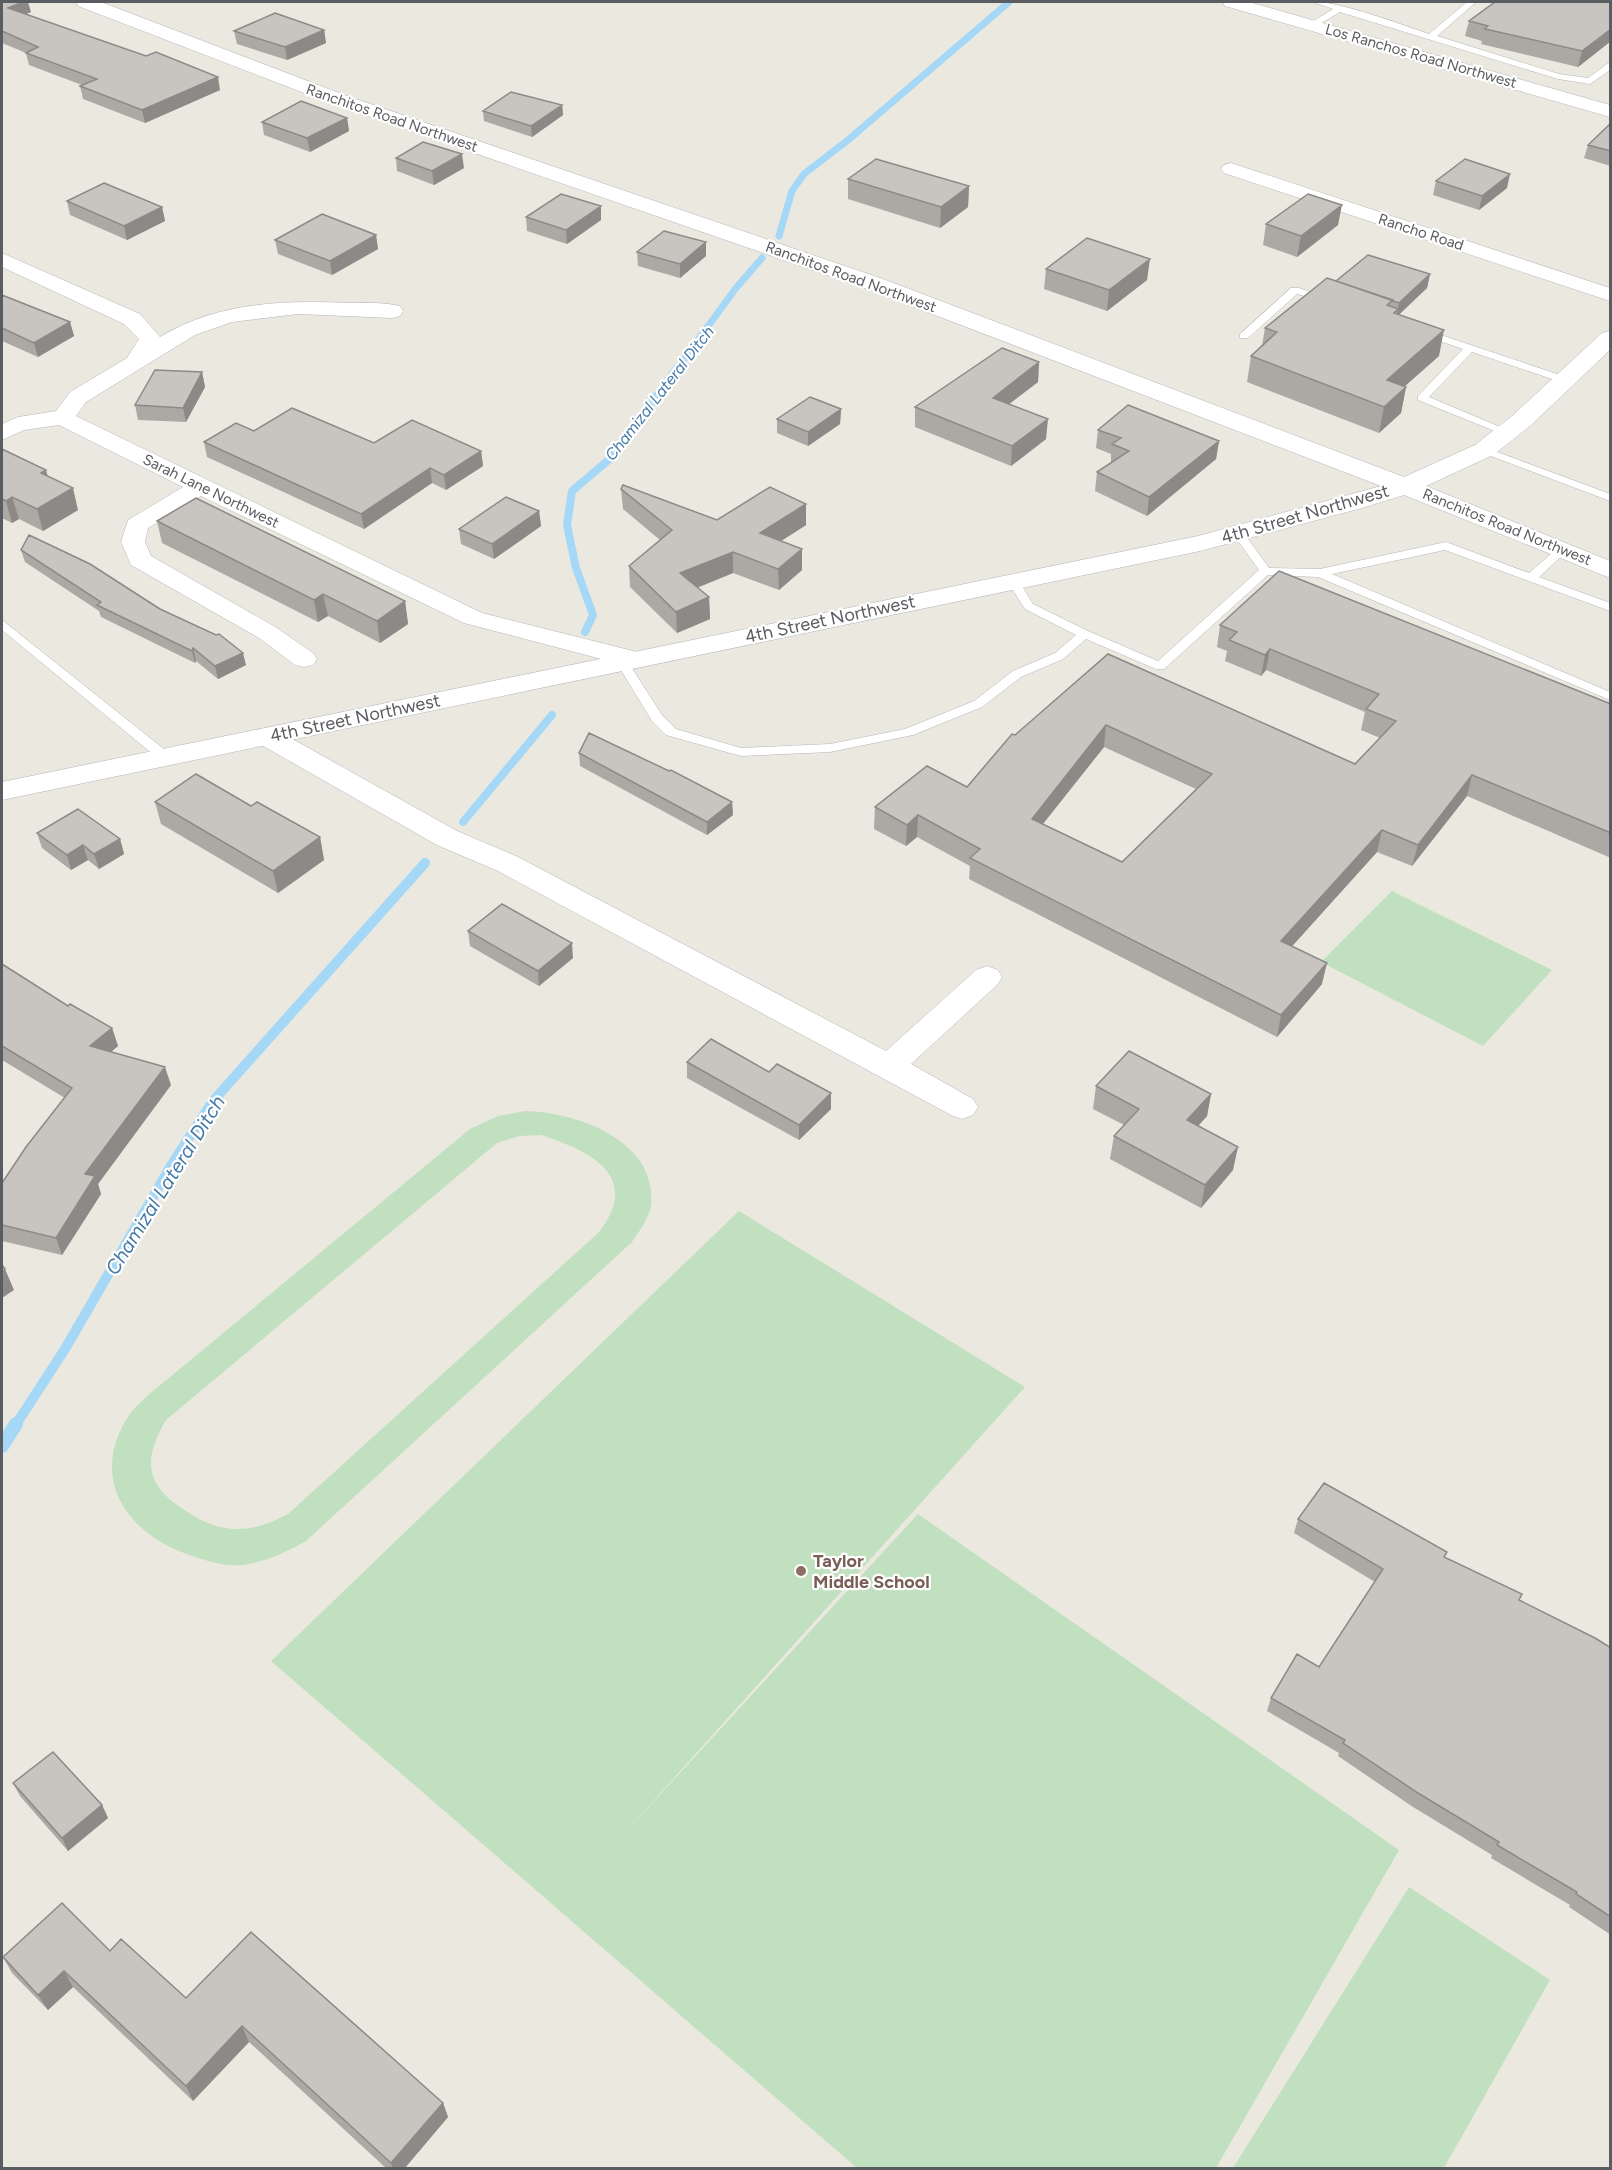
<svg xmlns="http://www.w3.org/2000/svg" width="1612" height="2170" font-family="Figtree,sans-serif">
  <rect width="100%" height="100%" fill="#ebe8e0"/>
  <path fill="#c1e0bf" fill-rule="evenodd" d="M1392,891l160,79 -69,76 -162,-84z
    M525,1111c52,1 133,30 126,94 -2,14 -12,26 -19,37l-326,299c-20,11 -40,21 -64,24 -19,2 -41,-6 -58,-12 -58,-22 -93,-74 -58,-133 5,-9 14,-17 21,-24l323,-267 28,-13zM541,1135c50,16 102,42 57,98l-310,281c-41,22 -70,20 -108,-7 -37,-25 -35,-51 -14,-87l331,-277 22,-7z
    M739,1211l286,176 -404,450 297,-323 481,336 -183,318h-359l-586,-507z
    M1409,1887l141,93 -106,188h-211z"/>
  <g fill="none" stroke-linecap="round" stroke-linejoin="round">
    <path stroke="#a5d8f6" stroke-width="7" d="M779,236l13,-45 12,-17 44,-34 161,-138
      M676,370l60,-82 26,-30"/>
    <path stroke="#a5d8f6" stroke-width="8" d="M585,632l8,-17 -17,-47 -9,-43 5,-34 40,-34 65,-89
      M463,822l89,-107"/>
    <path stroke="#a5d8f6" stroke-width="10" d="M15,1426l50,-77 107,-185 41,-63 212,-238"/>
    <path stroke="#a5d8f6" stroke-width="14" d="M2,1446l14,-22"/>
    <g stroke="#b3b6ba" stroke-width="1">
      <path id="lane" d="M1313,2c23,-2 90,23 116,32l38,-32h9l-39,34 122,38 29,4 19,-14 3,-1v7l-20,14 -32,-5 -218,-67 -27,16 -3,-1v-4l23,-14z
        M1291,288h8l33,11 -5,3 -30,-8 -49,44h-8v-4z
        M1423,329l146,49 1,2 -9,2 -89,-30 -43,45 83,35 -2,2h-8l-84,-34v-4l45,-47 -44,-15 -1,-2z
        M1484,447l126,47v7l-130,-49 -2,-2z
        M1239,530l4,2 26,36 51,1 126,-27 83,31 29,-25h8v4l-27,25 71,26v8l-165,-61 -113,24 278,118v8l-292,-123 -50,-2 -104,94h-8l-70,-30 -23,20 -42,18 -39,30 -69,28 -83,17 -89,4 -75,-21 -14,-14 -36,-59 2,-3h8l36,56 14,14 65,19 89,-4 75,-15 69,-28 39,-30 42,-18 21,-18 -51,-26 -18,-28 2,-3h8l16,26 55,27 70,30 101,-91 -26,-36z
        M2,620l168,134 2,3 -2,3h-10l-158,-130z"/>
    </g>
    <g stroke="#b3b6ba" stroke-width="1">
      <path id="street" d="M1222,2h27l361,103v12l-385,-111z
        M1231,163l379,125v13l-386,-128 -3,-4 3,-4z
        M2,253l138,61 20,23c57,-35 124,-37 189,-34 17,0 34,-1 51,3l3,5 -3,5 -8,2 -94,-4 -66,8 -37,13 -109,67 -10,14 406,197 159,40 4,6 -4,6 -9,2 -168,-44 -263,-127 -53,32 -3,14 6,14 126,72 36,25 4,6 -4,6 -9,2 -9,-2 -36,-27 -128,-73 -10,-23 7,-22 55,-33 -124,-62 -35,5 -22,10v-16l16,-7 38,-6 14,-19 57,-34 12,-19 -15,-15 -122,-57z
        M268,728l10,3 179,100 61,26 368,194 90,-81 11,-4 11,4 4,7 -4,7 -87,80 62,35 5,8 -5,8 -11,4 -11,-4 -453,-244 -61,-26 -179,-102 -4,-6 4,-6z"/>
    </g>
    <g stroke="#b2b5ba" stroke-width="1">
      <path id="secondary" d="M76,2h25l246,94 536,183 521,198 71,-32 37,-29 90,-83 8,-2v19l-80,76 -37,29 -67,31 184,75v17l-206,-83 -42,13 -162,43 -1198,249v-18l1196,-246 183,-50 -514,-197 -534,-185 -255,-98z"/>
    </g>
    <use href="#lane" fill="#fff" fill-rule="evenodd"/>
    <use href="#street" fill="#fff" fill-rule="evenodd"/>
    <use href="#secondary" fill="#fff" fill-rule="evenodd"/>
  </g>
  <path fill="#aca9a5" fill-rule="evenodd" d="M2,2l29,10 -5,2 194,76 -75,33 -62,-24 -3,-13 2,-1 -53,-20 -3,-12 -24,-10z
    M1611,2v39l-33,26 -97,-23 1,-3 -17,-5 4,-15z
    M324,30l2,13 -39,17 -50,-16 -3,-13z
    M562,105l1,10 -31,22 -48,-16 -1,-10z
    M347,118l2,13 -39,21 -46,-17 -2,-13z
    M1611,123v43l-27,-8 4,-13z
    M396,158l68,10 -30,17 -37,-14z
    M848,179l121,7 -1,21 -28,21 -92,-29z
    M1436,181l71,7 -28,22 -46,-15z
    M67,201l95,6 3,14 -38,19 -57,-25z
    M526,217l75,3 -34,24 -40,-13z
    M1266,224l72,1 -41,32 -34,-12z
    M376,235l2,14 -46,26 -54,-21 -3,-14z
    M706,242v14l-26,22 -42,-12 -1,-14z
    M1046,269l101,11 -40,31 -63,-22z
    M1430,274l-3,14 -28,27 40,41 -35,31h2l-5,26 -22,20 -132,-51 4,-26 11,-10 3,-18z
    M2,295l68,27 4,14 -36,21 -36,-16z
    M1039,362l-1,20 -29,22 37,35 -35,27 -96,-39v-20z
    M202,372l3,15 -19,35 -48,-2 -3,-15z
    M841,409l-1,15 -32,22 -31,-13v-14z
    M1098,430l121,11 -3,18 -69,57 -52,-25 2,-19 14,-9v-9l-15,-6z
    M254,431l120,12 107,8 2,15 -37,24 -14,-7 -68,46 -157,-72 -3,-15z
    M2,449l45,27 31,34 -35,21 -24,-12 -7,4 -10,-5z
    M621,489l96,31 89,5 -25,16 21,29 -23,20 -46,-17 -36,15 12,9 1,22 -33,14 -47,-46 -1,-21 31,-26 -37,-31z
    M539,511l2,15 -47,33 -33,-15 -2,-15z
    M157,521l248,80 3,23 -28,19 -52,-27 -10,6 -156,-79z
    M21,550l225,115 -28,14 -22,-18 -1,2 -94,-46 -2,-6 -74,-49z
    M1220,625l391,79v154l-144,-62 -55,70 -35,-14 -85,94 30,38 -45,53 -308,-158 1,-13 -53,-29 -11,9 -32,-17 1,-22 92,-20 48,-52 93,-81 247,110 25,-26 -19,-8 4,-18 -99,-42 -5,6 -36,-15 2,-10 -10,-4zM1104,747l92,42 -74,73 -79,-38z
    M579,753l153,49 1,13 -26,20 -127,-69z
    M155,802l96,4 69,31 4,23 -46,33 -117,-69z
    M37,833l83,6 4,15 -25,15 -11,-9 -17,10 -29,-22z
    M468,931l105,27 -34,28 -69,-40z
    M2,964l66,42 44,22 6,18 -7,6 60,33 -73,99 3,10 -39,61 -60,-14v-58l63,-85 -63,-38z
    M687,1062l82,10 62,21v16l-32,31 -112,-62z
    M1096,1086l115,8 -4,22 -9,10 35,44 -32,38 -91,-49 4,-23 10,-11 -31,-16z
    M1298,1519l147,38 74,43 92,48v287l-42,-28 1,-2 -79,-47 1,-3 -79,-48 -75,-51 1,-3 -72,-42 4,-13 48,-31 56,-85 -81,-49z
    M13,1783l89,22 6,13 -40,33 -48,-55z
    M110,1951l76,47 257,105 5,14 -44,52h-17l-138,-127 -56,59 -120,-114 -25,23 -36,-37 -9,-16z"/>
  <path fill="#8c8986" d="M23,2h5l3,10 -20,8 -3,-12z
    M1611,29v12l-33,26 4,-16z
    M324,30l2,13 -39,17 -2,-13z
    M218,77l2,13 -75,33 -3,-13z
    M562,105l1,10 -31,22 -1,-11z
    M347,118l2,13 -39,21 -3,-14z
    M462,154l2,14 -30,17 -2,-14z
    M1510,174l-3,14 -28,22 3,-14z
    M969,186l-1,21 -28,21 1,-21z
    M1342,205l-4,20 -41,32 4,-21z
    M601,206v14l-34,24 -1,-14z
    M162,207l3,14 -38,19 -3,-14z
    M376,235l2,14 -46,26 -2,-14z
    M706,242v14l-26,22v-14z
    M1150,259l-3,21 -40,31 2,-21z
    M1430,274l-3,14 -31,29 3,-14z
    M70,322l4,14 -36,21 -4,-14z
    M1444,330l-5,26 -57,50 5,-26z
    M1039,362l-1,20 -46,35 1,-19z
    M202,372l3,15 -19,35 -3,-14z
    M1406,387l-5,26 -22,20 5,-26z
    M841,409l-1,15 -32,22v-14z
    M1048,419l-2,20 -35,27 1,-20z
    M1219,441l-3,18 -69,57 2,-19z
    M481,451l2,15 -37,24 -2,-15z
    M430,468l2,15 -68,46 -3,-15z
    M46,470l6,22 -11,-19z
    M73,488l5,22 -35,21 -6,-22z
    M12,497l7,22 -7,4 -6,-22z
    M806,504v21l-45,29 -1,-21z
    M539,511l2,15 -47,33 -2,-15z
    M802,549v21l-23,20 -1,-21z
    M733,552v21l-52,21 -1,-21z
    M323,594l5,22 -10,6 -4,-22z
    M709,597l1,22 -33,14 -1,-21z
    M405,601l3,23 -28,19 -3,-22z
    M193,648l3,13 -1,2 -3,-12z
    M1270,649l-4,21 -5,6 4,-21z
    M243,653l3,12 -28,14 -3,-13z
    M1106,725l-2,22 -74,93 2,-21z
    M1472,775l-5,21 -55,70 6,-21z
    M732,802l1,13 -26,20v-13z
    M918,815l-1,22 -11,9 1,-21z
    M1382,830l-5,22 -100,111 4,-22z
    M320,837l4,23 -46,33 -5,-22z
    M120,839l4,15 -25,15 -5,-15z
    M83,845l5,15 -17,10 -4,-15z
    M572,943l1,15 -34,28 -1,-15z
    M1327,963l-5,21 -45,53 4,-22z
    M112,1028l6,18 -22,18 -6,-18z
    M165,1067l6,18 -73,99 3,10 -39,61 -6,-17 29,-64z
    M831,1093v16l-32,31v-15z
    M1211,1094l-4,22 -24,27 4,-23z
    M1238,1147l-5,23 -32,38 4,-23z
    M5,1269l9,21 -12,8v-26z
    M102,1805l6,13 -40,33 -6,-13z
    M64,1971l9,16 -25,23 -10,-15z
    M242,2026l7,16 -56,59 -7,-15z
    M443,2103l5,14 -44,52h-11l-2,-6z"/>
  <path fill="#c8c4c0" stroke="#8c8986" stroke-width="1.5" fill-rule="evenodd" d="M2,2h21l-15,6 138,48 10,-4 62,25 -76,33 -62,-24 17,-7 -71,-26 12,-6 -36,-16z
    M1495,2h116v27l-29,22 -97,-22 3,-3 -19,-5z
    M275,13l49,17 -39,17 -51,-16z
    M511,92l51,13 -31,21 -48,-15z
    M301,101l46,17 -40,20 -45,-16z
    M1611,123v28l-23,-6z
    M423,142l39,12 -30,17 -36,-13z
    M876,159l93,27 -28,21 -93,-28z
    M1465,159l45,15 -28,22 -46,-15z
    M104,183l58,24 -38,19 -57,-25z
    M561,194l40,12 -35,24 -40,-13z
    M1308,194l34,11 -41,31 -35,-12z
    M322,214l54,21 -46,26 -55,-21z
    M664,231l42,11 -26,22 -43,-12z
    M1087,238l63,21 -41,31 -63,-21z
    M1368,255l62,19 -31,29 -63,-22z
    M1327,278l66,22 -6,5 11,4 -4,4 50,17 -57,50 19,7 -22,20 -133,-51 26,-24 -12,-4z
    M2,295l68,27 -36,21 -32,-15z
    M1002,348l37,14 -46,36 55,21 -36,27 -97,-39z
    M155,370l47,2 -19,36 -48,-3z
    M810,397l31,12 -33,23 -31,-13z
    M1128,405l91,36 -70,56 -52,-25 32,-21 -17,-7 9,-6 -23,-8z
    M292,408l82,35 38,-23 69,31 -37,24 -14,-7 -69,46 -157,-72 32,-19 18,8z
    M2,449l44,21 -5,3 32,15 -36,21 -25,-12 -6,4 -4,-2z
    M623,485l94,35 53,-33 36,17 -46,29 42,16 -24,20 -45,-17 -53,21 29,24 -33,15 -47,-46 43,-36 -51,-41z
    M506,497l33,14 -47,33 -33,-15z
    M196,498l209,103 -28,20 -54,-27 -9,6 -157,-79z
    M29,535l61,29 70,45 56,26 3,-1 24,19 -28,13 -22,-18 -1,3 -95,-46 4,-3 -80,-52z
    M1279,571l332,133v129l-139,-58 -54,70 -36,-15 -101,111 46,22 -46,52 -311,-157 10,-9 -62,-34 -11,10 -32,-18 52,-41 40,21 45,-53 3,1 93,-81 247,110 41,-43 -30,-12 13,-15 -109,-45 -5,6 -36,-15 8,-8 -17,-7zM1106,725l106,49 -90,88 -90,-43z
    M589,733l80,38 2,-1 61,32 -25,20 -128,-69z
    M196,774l55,32 6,-4 63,35 -47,34 -118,-69z
    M78,809l42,30 -26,15 -11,-9 -16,10 -30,-22z
    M502,904l70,39 -34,28 -70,-40z
    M2,964l66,42 2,-2 42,24 -22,18 75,21 -80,107 10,2 -39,62 -54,-13v-42l24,-36 46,-59 -70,-42z
    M711,1039l58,33 8,-8 54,29 -32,32 -112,-63z
    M1129,1051l82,43 -24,26 51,27 -33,38 -91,-49 25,-27 -43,-23z
    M2,1265l3,4 -3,3z
    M1324,1483l123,69 -3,5 78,37 -3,6 76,38 16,10v269l-35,-23 1,-2 -80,-47 2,-3 -81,-49 -75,-50 2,-3 -74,-42 26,-44 22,13 64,-98 -85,-50z
    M53,1752l49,53 -40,33 -49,-55z
    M62,1903l48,48 11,-12 65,59 65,-66 192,171 -52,60 -149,-137 -56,60 -122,-115 -26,24 -35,-38z"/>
  <circle fill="#8d6e63" stroke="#fff" stroke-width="2" cx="801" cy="1571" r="6"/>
  <g text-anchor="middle" stroke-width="4.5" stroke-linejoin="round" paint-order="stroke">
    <g font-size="15" fill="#595c60" stroke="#fff">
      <text transform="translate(1421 56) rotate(16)" y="5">Los Ranchos Road Northwest</text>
      <text transform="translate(392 118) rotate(19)" y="5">Ranchitos Road Northwest</text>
      <text transform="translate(1421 232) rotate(18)" y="5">Rancho Road</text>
      <text transform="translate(851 277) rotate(20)" y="5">Ranchitos Road Northwest</text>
      <text transform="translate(211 491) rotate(26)" y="5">Sarah Lane Northwest</text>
      <text transform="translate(1507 527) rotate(22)" y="5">Ranchitos Road Northwest</text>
    </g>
    <g font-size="16" font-style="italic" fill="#457aa6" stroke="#fff">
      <text transform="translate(659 393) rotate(-52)" y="6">Chamizal Lateral Ditch</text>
    </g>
    <g font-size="18" fill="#595c60" stroke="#fff">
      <text transform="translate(1305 514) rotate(-16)" y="6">4th Street Northwest</text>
      <text transform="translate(830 619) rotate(-12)" y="6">4th Street Northwest</text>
      <text transform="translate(355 718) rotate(-12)" y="6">4th Street Northwest</text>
    </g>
    <g font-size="18" font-weight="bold" fill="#785e54" stroke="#fff" text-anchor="start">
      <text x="813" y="1567">Taylor<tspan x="813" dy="21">Middle School</tspan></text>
    </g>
    <g font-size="20" font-style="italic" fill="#457aa6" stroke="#fff">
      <text transform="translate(165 1185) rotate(-58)" y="7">Chamizal Lateral Ditch</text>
    </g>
  </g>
  <rect width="1612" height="2170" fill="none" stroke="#595c60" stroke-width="6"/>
</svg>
